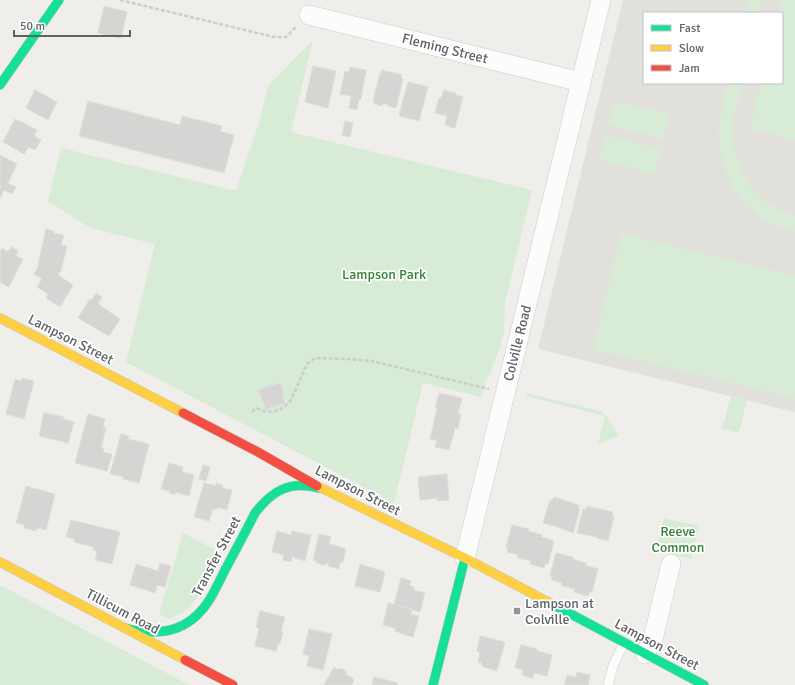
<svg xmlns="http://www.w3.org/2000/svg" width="795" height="685" font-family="Signika,sans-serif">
  <rect width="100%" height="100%" fill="#efeeea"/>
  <path fill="#e2e0da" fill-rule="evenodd" d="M623,0h172v412l-257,-63zM644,13h138v70h-138z"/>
  <path fill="#d8ebd6" d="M748,0h14l-3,13h-14z
    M782,0h13v140l-45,-11 11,-46h21v-70h-4z
    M313,40l-22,92 241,58 -27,113 -1,29 -4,15 -9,24 -5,9 -4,17 -59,-14 -29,120 -268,-141 29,-118 -65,-16 -42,-27 13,-53 175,43 23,-68 9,-37z
    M728,83h15c-4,14 -9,30 -11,45 0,10 2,20 5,30 9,29 28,50 58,58v15l-29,-9 -21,-18 -14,-20 -9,-24 -4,-32z
    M614,101l55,13 -6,25 -55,-14z
    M606,135l55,14 -7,25 -55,-14z
    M621,233l174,43v123l-202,-50z
    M527,393l74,18 6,6 12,19 -21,8 7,-28 -79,-20z
    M731,396l16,4 -8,33 -17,-4z
    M664,518l35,8 -8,33 -35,-8z
    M183,533l38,20c-13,24 -23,58 -52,66l-10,-5z
    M0,585l189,100h-189z"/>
  <path fill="#d6d5d3" stroke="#deddd9" d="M104,6l23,6 -6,26 -23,-5z
    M313,66l23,5 -8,37 -23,-6z
    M350,67l16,3 -5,29h-2l-2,11 -8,-2 2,-12 -11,-2 5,-23 4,1z
    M382,70l20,5 -1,3 2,1 -7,29 -8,-2 1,-1 -7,-2v3l-8,-2 1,-3h-2l7,-28 1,1z
    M408,82l20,5 -9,34 -20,-5z
    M35,90l22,12 -9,18 -22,-12z
    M444,90l12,3v2l7,2 -8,31 -10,-3 2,-9 -12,-3 4,-15h2z
    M88,101l92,24 2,-9 40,10 -2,5 14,4 -10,38 -145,-37z
    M15,119l22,11 -3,6 7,4 -6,10 -6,-3 -5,7 -21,-12z
    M345,121l8,2 -3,14 -8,-2z
    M0,155l17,9 -9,19 8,4 -4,7 -8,-4 -4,9z
    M46,229l8,2 -1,2 11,2 -3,10 6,1 -6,24 -3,5 15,10 -13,22 -14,-9 2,-4 -11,-7 5,-8 -8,-5 5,-9h-1z
    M11,247l7,4 -2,5 7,3 -14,28 -9,-5v-30l2,-4 6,4z
    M96,293l6,4 -4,7 22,15 -11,17 -31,-18 12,-19 2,1z
    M22,378l12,3 -10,38 -18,-5 9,-35 6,2z
    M280,383l4,11 -2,1 3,8 -19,6 -8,-19z
    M439,393l23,5 -4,16h3l-3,15 -3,-1 -6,22 -14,-3 2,-7 -7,-1 7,-30 -2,-1z
    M44,413l20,4 -1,2 11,3 -6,21 -29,-7z
    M88,414l17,5 -2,8 3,1 -5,20h3l-1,4 9,2 -5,17 -32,-8z
    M121,434l8,2 -1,3 21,5 -10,39 -16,-4 1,-2 -14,-3z
    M169,463l14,4 -1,5 12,3 -5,21 -14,-4v3l-6,-2 1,-2 -9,-2z
    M203,465l7,2 -4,14 -7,-2z
    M447,474l2,26 -12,1v-3l-17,2 -2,-23z
    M204,483l12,3v-3l7,2 -1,3 10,2 -5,20 -10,-3v3l-4,-1 -4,12 -15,-4z
    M26,486l29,8 -9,36 -9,-2 -1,3 -12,-3 1,-3 -9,-2z
    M554,497l25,8 -1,4h2l-7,24 -20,-8v1l-10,-3 7,-23 2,1z
    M587,506l26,6 -1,5h2l-6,24 -11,-3v-1l-20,-4 6,-24h3z
    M71,520l49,12 -8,32 -17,-4 2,-9 -4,-1 1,-3 -20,-5 1,-3 -9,-2z
    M512,525l17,4 -1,2 14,4 -1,2 13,4 -6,23h-3l-1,4 -14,-4 1,-3 -13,-3v-3l-11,-3 1,-4 -2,-1z
    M277,531l14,4 1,-4 19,4 -6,26 -13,-4 -1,5 -8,-2 1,-5 -12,-3z
    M319,534l12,3 -2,7 17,5 -3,13h-3l-1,7 -11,-3 1,-3h-3l-1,2 -9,-2 1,-2 -4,-1z
    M556,553l17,4 -1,2 14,4 -1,2 13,4 -6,23h-3l-1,4 -14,-4 1,-3 -13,-3v-3l-11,-3 1,-4 -2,-1z
    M160,563l11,3 -6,21 -8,-2 -2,8 -25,-8 6,-21 22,7z
    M360,564l25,8 -5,20 -25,-6z
    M401,578l10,3 -1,5 4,1v3l11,3 -5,19 -26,-7z
    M388,603l24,6 -1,5 8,2 -6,21 -12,-3v-1l-6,-2v-3l-12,-3z
    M260,611l25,6 -4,14 2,1 -3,12h-2l-2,7 -21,-5 4,-18 -3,-1z
    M309,629l23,5 -9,36 -16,-4 2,-10 -6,-2z
    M480,636l25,6 -8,29 -16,-5 1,-3 -4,-1 2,-10 -3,-1z
    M521,645l16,4v2l15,4 -5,21 -13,-3 -1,5 -11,-3 1,-5 -8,-2z
    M334,667l4,3 2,-2 6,3 -1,3 8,4v2l1,1 -3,4h-27z
    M577,672l13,3 -2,10h-24l3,-10 9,2z
    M374,677l24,6 -1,2h-25z"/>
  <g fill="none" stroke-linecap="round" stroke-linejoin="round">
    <g stroke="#cbcccc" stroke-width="10">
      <path id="lane" d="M608,685l5,-19 11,-23"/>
    </g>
    <g stroke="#cbcccc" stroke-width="20">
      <path id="street" d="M309,15l272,67
        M465,558l136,-558
        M645,654l8,-15 18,-75"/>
    </g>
    <g stroke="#cacacb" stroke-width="10">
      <path id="fast" d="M0,85l59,-85
        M552,604l152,81
        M125,628c33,9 63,4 83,-26 6,-9 11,-20 16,-30 10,-19 21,-39 31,-59 17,-22 35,-33 63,-25
        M433,685l32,-127"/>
    </g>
    <g stroke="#cacacb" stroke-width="10">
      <path id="slow" d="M0,318l183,95
        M317,486l148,72 87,46
        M0,562l185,98"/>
    </g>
    <g stroke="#cacacb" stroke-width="10">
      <path id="jam" d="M183,413l75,39 59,34
        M185,660l48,25"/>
    </g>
    <path stroke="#cacfcc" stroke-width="2.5" stroke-dasharray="4 2" stroke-linecap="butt" d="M120,0l154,37h12l11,-11
      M252,412l4,-4c15,6 24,5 35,-8l16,-36 8,-6 31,1 26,2 117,28"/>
    <use href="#lane" stroke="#fdfcfc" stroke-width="9"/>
    <use href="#street" stroke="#fdfcfc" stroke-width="19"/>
    <use href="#fast" stroke="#16e098" stroke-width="9"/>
    <use href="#slow" stroke="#ffcf43" stroke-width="9"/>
    <use href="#jam" stroke="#f24e42" stroke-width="9"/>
  </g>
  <rect fill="#919496" stroke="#fff" stroke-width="1.5" x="513" y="607" width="8" height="8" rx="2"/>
  <g text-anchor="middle" stroke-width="3.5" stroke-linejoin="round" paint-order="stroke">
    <g font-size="14" fill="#5f6368" stroke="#fff">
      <text transform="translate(445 48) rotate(14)" y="5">Fleming Street</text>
      <text transform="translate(71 339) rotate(27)" y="5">Lampson Street</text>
      <text transform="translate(517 343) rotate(-76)" y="5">Colville Road</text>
      <text transform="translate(358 490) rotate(27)" y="5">Lampson Street</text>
      <text transform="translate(216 556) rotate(-62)" y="5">Transfer Street</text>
      <text transform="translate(123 611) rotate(28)" y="5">Tillicum Road</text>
      <text transform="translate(657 644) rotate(28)" y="5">Lampson Street</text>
    </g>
    <g font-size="14" fill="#348238" stroke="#fff">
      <text x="384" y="279">Lampson Park</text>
      <text x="678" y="536">Reeve<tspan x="678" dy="16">Common</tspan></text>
    </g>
    <g font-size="14" fill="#5f6368" stroke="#fff" text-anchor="start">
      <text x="525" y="608">Lampson at<tspan x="525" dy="16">Colville</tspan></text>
    </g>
  </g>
  <rect x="643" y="12" width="140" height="72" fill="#ffffff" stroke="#bfc1c3"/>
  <rect x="651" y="25" width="20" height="6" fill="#16e098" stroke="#bfc1c3"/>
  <text x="679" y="32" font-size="12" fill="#5f6368">Fast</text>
  <rect x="651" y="45" width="20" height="6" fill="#ffcf43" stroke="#bfc1c3"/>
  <text x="679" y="52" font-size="12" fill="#5f6368">Slow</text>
  <rect x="651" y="65" width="20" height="6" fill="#f24e42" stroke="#bfc1c3"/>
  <text x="679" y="72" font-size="12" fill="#5f6368">Jam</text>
  <path d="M14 30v6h116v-6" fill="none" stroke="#5f6368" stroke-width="2"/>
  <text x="20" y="30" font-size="12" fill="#5f6368" stroke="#ffffff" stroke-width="3" paint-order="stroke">50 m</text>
</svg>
